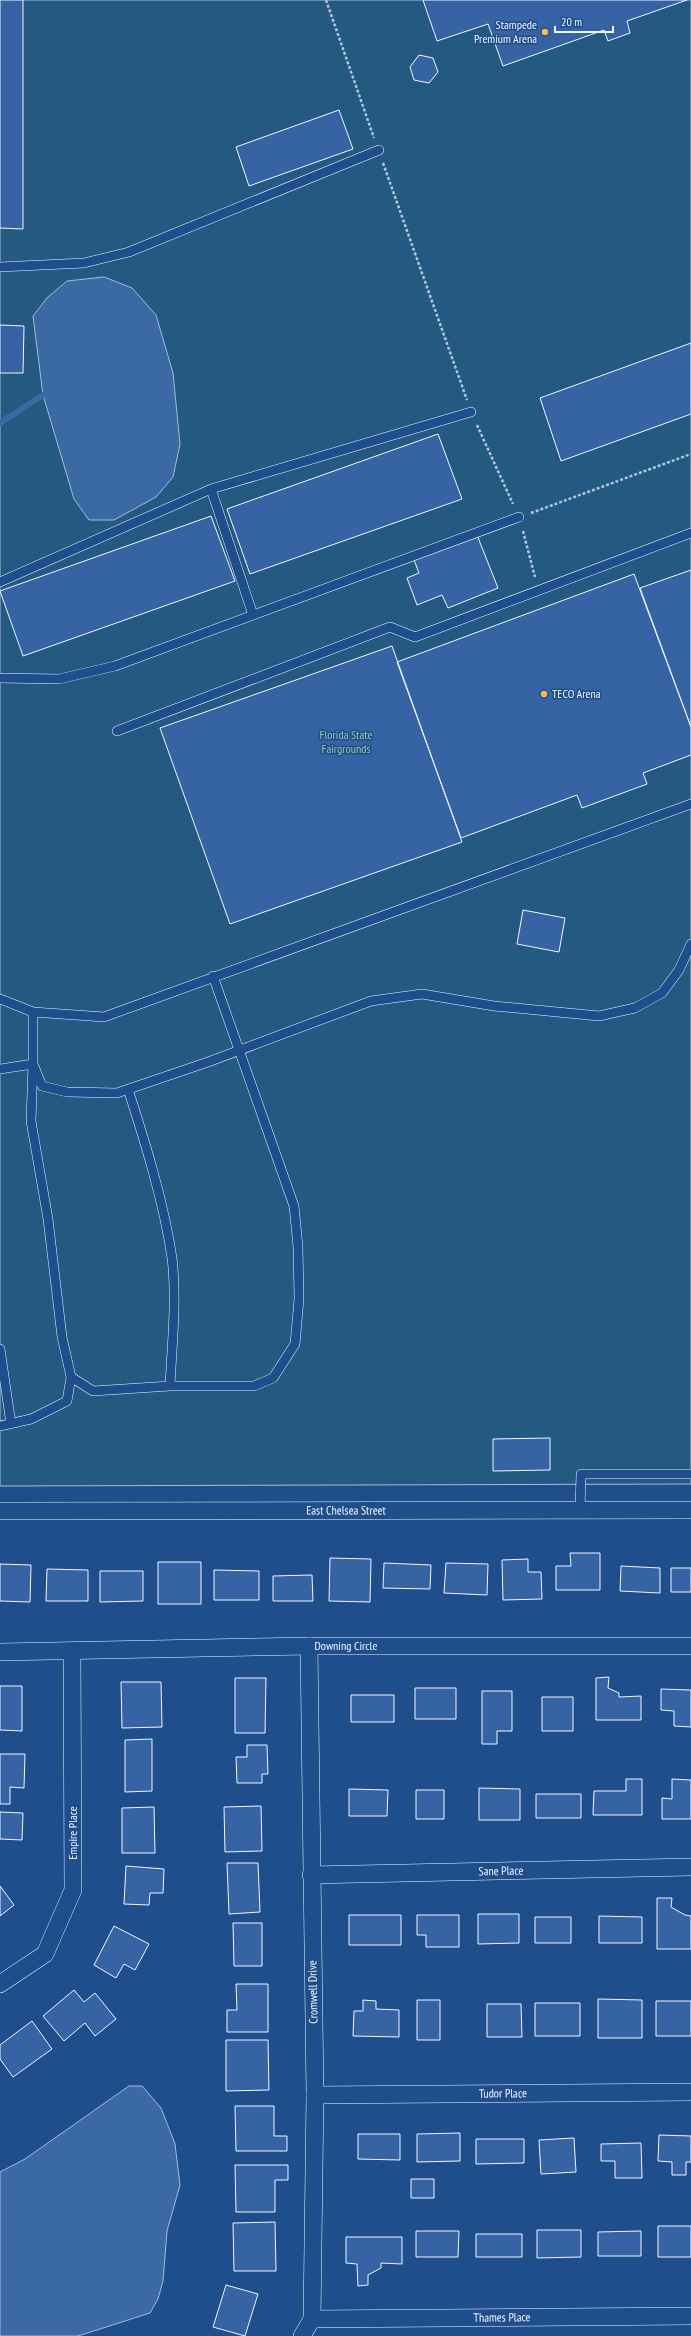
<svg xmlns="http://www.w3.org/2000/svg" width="691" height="2336" font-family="'PT Sans Narrow',sans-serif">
  <rect width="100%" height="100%" fill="#1f4e8c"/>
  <path fill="#245a82" stroke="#a8bbd7" d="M0,0h691v1484l-691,2z"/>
  <path fill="#3b69a3" stroke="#a8bbd7" d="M104,277l28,11 24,27 17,58 7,71 -7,33 -17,20 -42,23h-25l-15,-21 -31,-104 -10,-79 14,-18 20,-17z
    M129,2086h13l19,22 14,36 5,41 -13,46 -4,50 -5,18 -8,14 -72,23h-78v-164l25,-13z"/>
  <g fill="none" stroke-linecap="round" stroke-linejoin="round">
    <path stroke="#3b69a3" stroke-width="6" d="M0,423l43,-28"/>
  </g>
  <path fill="#3563a3" stroke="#f2f6ff" d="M0,0h23v229l-23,-1z
    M423,0h264l-60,21 3,12 -22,8 -4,-11 -101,36 -15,-42 -51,17z
    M419,55l14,3 5,14 -9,11 -15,-3 -4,-13z
    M339,110l14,39 -104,37 -13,-39z
    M0,325l24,1 -1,47h-23z
    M691,343v71l-130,47 -21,-63z
    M438,434l24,65 -212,75 -23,-65z
    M211,516l24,65 -212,75 -23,-65z
    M477,535l21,53 -50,20 -6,-13 -25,10 -10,-27 12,-5 -5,-13z
    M691,570v157l-51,-139z
    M634,574l57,153v28l-48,18 4,11 -65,24 -5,-13 -116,43 -64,-176z
    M392,646l70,196 -232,82 -70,-196z
    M523,910l42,8 -6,34 -42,-8z
    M550,1438v32l-57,1v-32z
    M570,1553h30v37h-44v-24h15z
    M330,1558l41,1 -1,43 -41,-1z
    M528,1559v13h13l1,27 -39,1 -1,-40z
    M158,1562h43v42h-43z
    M384,1563l47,2 -1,24 -47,-1z
    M446,1563l42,1 -1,31 -43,-2z
    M0,1564l31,1 -1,37 -30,-1z
    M621,1566l39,2v25l-40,-2z
    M671,1568h20v24h-20z
    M47,1569l41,1v31h-42z
    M214,1570l45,1v29h-45z
    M100,1571h43v30l-43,1z
    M312,1575l1,26h-40v-25z
    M609,1677l-1,11 11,5v4l22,-1v24h-45v-42z
    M235,1678h31l-1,55h-30z
    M121,1682h40l1,45 -40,1z
    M0,1686h22v45l-22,-1z
    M415,1688h41v31h-41z
    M661,1689l30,1v37l-17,-1v-15l-13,-1z
    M482,1691h30v40h-15v13h-15z
    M351,1695h43v27h-43z
    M542,1697h31v34h-31z
    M152,1739v52l-27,1v-52z
    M247,1745h20l1,29h-6v9h-25l-1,-26h11z
    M0,1754h25l-1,34 -14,-1v17h-10z
    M626,1779h16v36h-49l1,-24h32z
    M672,1779l19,1v39h-29v-21l10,1z
    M479,1788l41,1v31h-41z
    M349,1789l39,1 -1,26h-38z
    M416,1790h28v29h-28z
    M536,1794h45v24h-45z
    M261,1806l1,45 -37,1 -1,-45z
    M154,1807l1,46h-33v-45z
    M0,1812l23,1 -1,27 -22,-1z
    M227,1863h31l2,49 -31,2z
    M126,1866l38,3 -1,24h-13l-1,12 -25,-1z
    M0,1886l14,19 -14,11z
    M657,1898h15l-1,9 14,8 6,1v33h-34z
    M478,1914h41v29l-41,1z
    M349,1915h52v30h-52z
    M417,1915h42v32h-33v-12h-9z
    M599,1916l43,1v26h-43z
    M535,1917h36v26h-36z
    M233,1923h29v43h-28z
    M114,1926l35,18 -14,26 -11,-6 -8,14 -22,-13z
    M236,1984h32v48h-41v-22h10z
    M74,1990l10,12 11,-9 21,26 -21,17 -10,-13 -21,18 -21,-25z
    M598,1999l44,1v38h-44z
    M363,2000l13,1v8l23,1v27l-46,-1 1,-25h9z
    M417,2000h23v40h-23z
    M656,2001h35v35h-35z
    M535,2003h45v33h-45z
    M487,2004h34l1,33h-35z
    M32,2021l20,28 -39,28 -13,-18v-14z
    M226,2040h42l1,50 -43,1z
    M235,2106h39v30h13v15h-51z
    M460,2133v28l-43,1v-28z
    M358,2134h42v26l-42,-1z
    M659,2135l32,1v26h-5v13h-14v-13l-14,-1z
    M574,2138l2,34 -35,2 -2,-34z
    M476,2139h48v24l-48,1z
    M641,2143l1,35h-27v-17h-14v-17z
    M235,2165h53v15h-13v32h-39z
    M411,2179h23v19h-23z
    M275,2222l1,49h-42l-1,-48z
    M658,2226h33v31h-33z
    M537,2230h44v27l-44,1z
    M416,2231h43l-1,26h-42z
    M641,2231v25h-43v-24z
    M476,2234h46v23h-46z
    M346,2237h56v27l-21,-1v5l-13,7v10l-10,1 -1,-22 -11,-1z
    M226,2285l32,9 -13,42 -32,-9z"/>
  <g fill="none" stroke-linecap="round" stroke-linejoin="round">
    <g stroke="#f2f6ff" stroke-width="10">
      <path id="service" d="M0,267l84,-4 45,-11 250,-102
        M211,489l260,-77
        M0,582l211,-93 42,126
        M0,678l59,1 56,-13 404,-149
        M117,731l273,-104 25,10 276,-104
        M0,999l33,13 71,5 587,-213
        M33,1012v52l9,22 25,6 50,1 91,-31 163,-61 51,-7 72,12 105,10 36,-8 27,-15 17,-23 12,-26
        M0,1069l33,-5 -2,57 17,98 14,118 9,40 22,14 77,-5h84l19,-8 22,-34 4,-45 -1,-52 -4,-41 -81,-230
        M128,1089c17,53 36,114 44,169 5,41 0,86 -2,128
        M0,1349l11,75
        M0,1426l31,-7 36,-18 4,-24
        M580,1510l1,-36h110"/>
    </g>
    <g stroke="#f2f6ff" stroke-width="18">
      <g id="minor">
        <path id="s1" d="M0,1511l691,-1"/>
        <path id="s2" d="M0,1652l309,-6h382"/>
        <path id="s3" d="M311,1875l380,-8"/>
        <path d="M0,1984l45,-30 28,-64 -1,-238"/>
        <path id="s4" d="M315,2095l376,-3"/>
        <path id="s5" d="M312,2319l379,-3"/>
        <path d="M302,2336l10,-17 3,-224 -6,-449"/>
      </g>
    </g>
    <path stroke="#b3c4dc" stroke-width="2.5" stroke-dasharray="3 2" stroke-linecap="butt" d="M326,0l48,138
      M383,163l84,237
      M477,425l36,79
      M531,513l160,-59
      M523,531l12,46"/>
    <use href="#service" stroke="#1f4e8c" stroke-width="9"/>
    <use href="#minor" stroke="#1f4e8c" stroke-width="17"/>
  </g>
  <g fill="#ffb74d" stroke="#1f4e8c" stroke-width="1.5">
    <circle cx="545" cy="32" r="4"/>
    <circle cx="544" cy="694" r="4"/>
  </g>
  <g text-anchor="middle" stroke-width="3" stroke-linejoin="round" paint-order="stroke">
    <g font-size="12" fill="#f2f6ff" stroke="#1f4e8c" text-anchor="end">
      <text x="537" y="29">Stampede<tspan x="537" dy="14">Premium Arena</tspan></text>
      <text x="552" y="698" text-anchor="start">TECO Arena</text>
    </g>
    <g font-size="12" fill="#97c8a6" stroke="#1f4e8c">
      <text x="346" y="739">Florida State<tspan x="346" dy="14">Fairgrounds</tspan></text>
    </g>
    <g font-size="12" fill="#f2f6ff" stroke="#1f4e8c">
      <text dy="4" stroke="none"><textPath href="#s1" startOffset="346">East Chelsea Street</textPath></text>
      <text dy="4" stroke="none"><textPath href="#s2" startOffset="346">Downing Circle</textPath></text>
      <text transform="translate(73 1833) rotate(-90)" y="4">Empire Place</text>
      <text dy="4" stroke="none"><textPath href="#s3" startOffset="190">Sane Place</textPath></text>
      <text transform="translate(313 1992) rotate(-91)" y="4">Cromwell Drive</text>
      <text dy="4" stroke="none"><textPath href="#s4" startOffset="188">Tudor Place</textPath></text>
      <text dy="4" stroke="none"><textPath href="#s5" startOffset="190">Thames Place</textPath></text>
    </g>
  </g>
  <path d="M555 26v6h58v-6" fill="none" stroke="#f2f6ff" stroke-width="2"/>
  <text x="561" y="26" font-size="12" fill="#f2f6ff" stroke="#1f4e8c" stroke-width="3" paint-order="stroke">20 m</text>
</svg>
